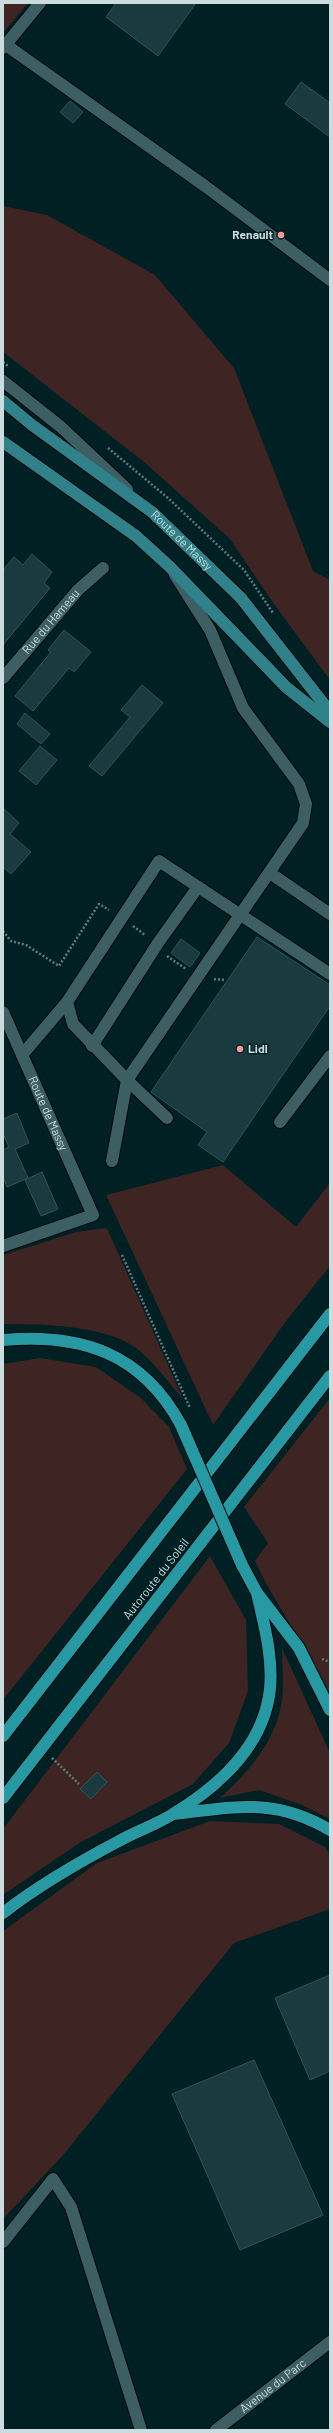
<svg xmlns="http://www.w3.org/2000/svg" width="333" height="2433" font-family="Barlow,sans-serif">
  <rect width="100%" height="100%" fill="#002023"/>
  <path fill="#3e2423" d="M3,3h25l-25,30z
    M3,206l44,9 108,60 79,93 79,203 17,9v100l-56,-76 -44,-65 -86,-77 -141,-110z
    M223,1165l73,62 34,-44v83l-44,55 -73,104 -107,-230z
    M107,1228l76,171c-14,-16 -27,-34 -43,-48 -30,-26 -99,-27 -137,-27v-69l73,-23z
    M40,1358l56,9 45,31 28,29 18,42 -184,231v-336z
    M330,1398v296c-22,-47 -54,-87 -75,-133l13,-18 -24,-36z
    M210,1556l36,64 2,71 -19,52 -36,41 -112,58 -78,53v-66z
    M282,1648l48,105v66l-28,-14 -43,-15 -39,8c28,-26 57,-58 62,-98 2,-17 0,-35 0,-52z
    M210,1821l69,3 46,23 5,8v54l-96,34 -169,210 -62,66v-288l94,-68z"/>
  <path fill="#193b3f" stroke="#315357" d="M116,3h80l-38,53 -52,-39z
    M301,82l29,21v34l-45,-33z
    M70,101l13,11 -10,11 -13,-11z
    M32,554l20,18 -8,11 6,5 -47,57v-75l11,-13 9,8z
    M64,630l27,22 -17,20 -5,-4 -36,43 -18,-15 36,-44 -3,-2z
    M142,685l21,18 -61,73 -13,-10 41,-49 -9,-7z
    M25,713l25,21 -9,10 -24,-20z
    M40,746l17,14 -21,25 -17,-14z
    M3,808l16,15 -9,11 21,18 -20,22 -8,-7z
    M257,937l73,48v21l-107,156 -25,-17 9,-13 -56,-40z
    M181,939l19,14 -10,14 -19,-14z
    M17,1113l12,30 -14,6 13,29 -21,9 -4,-10v-27l6,-3 -6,-13v-15z
    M42,1172l16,37 -17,7 -16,-36z
    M97,1772l10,10 -16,17 -11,-10z
    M330,1975v96l-20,9 -35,-82z
    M254,2060l69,155 -83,35 -68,-156z"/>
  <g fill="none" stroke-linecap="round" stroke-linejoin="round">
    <g stroke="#00080b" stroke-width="14">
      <g id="minor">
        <path d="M6,45l199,141 125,94"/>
        <path d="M3,48l37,-45"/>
        <path d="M3,381l58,46 66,62"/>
        <path id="s1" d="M3,678l75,-88 25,-22"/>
        <path d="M270,873l60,41"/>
        <path d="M67,1002l6,22 54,56 176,-257 3,-19 -7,-20 -56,-76 -33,-78 -35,-55"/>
        <path id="s2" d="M3,1012l90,203 -90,31"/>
        <path d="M92,1046l66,-103 40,-56"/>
        <path d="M22,1055l45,-53 92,-141 171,113"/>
        <path d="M280,1122l50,-66"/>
        <path d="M112,1161l15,-81 40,38"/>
        <path d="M3,2242l50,-63 18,28 70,223"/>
        <path id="s3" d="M216,2430l114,-88"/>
      </g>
    </g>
    <g stroke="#00080b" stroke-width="14">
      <g id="major">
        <path id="s4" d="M3,401l29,24 120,87 89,86 89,114"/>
        <path d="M3,442l133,94 33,30 117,121 44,35"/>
      </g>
    </g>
    <g stroke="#00080b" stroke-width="14">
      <path id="highway" d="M3,1340c78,-7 139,13 178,85
        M242,1565l15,28 42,55 31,62
        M3,1736l327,-422
        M3,1798l327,-422
        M174,1814c61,-7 100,-17 156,16
        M3,1913c36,-28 76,-51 116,-72 17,-10 37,-16 54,-27 46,-28 91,-69 97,-125 3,-33 -6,-64 -13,-96"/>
    </g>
    <path stroke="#627b7e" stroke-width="2.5" stroke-dasharray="2 2" stroke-linecap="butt" d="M3,362l5,4
      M108,448l60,50 76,72 29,43
      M133,926l12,9
      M3,931l8,10 15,4 33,21 40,-62 10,6
      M167,956l19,13
      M214,979l10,1
      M122,1255l68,153
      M322,1659l8,3
      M52,1758l27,26"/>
    <use href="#minor" stroke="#3d5f63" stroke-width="12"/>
    <use href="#major" stroke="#308189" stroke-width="12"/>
    <use href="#highway" stroke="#2898a3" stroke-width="12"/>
    <g stroke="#00080b" stroke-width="14" stroke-linecap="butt">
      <path id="highway-bridge" d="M181,1425l61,140"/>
    </g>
    <use href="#highway-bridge" stroke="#2898a3" stroke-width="12"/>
  </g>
  <g fill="#f59b97" stroke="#002023" stroke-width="1.5">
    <circle cx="281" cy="235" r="4"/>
    <circle cx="240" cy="1049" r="4"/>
  </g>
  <g text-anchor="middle" stroke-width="3" stroke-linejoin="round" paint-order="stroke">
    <g font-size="12" font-weight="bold" fill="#cadcde" stroke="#002023" text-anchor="end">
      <text x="273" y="239">Renault</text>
      <text x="248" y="1053" text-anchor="start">Lidl</text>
    </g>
    <g font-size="12" fill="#cadcde" stroke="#002023">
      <text dy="4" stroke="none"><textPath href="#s4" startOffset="227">Route de Massy</textPath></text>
      <text dy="4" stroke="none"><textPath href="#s1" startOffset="74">Rue du Hameau</textPath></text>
      <text dy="4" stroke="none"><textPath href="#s2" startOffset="111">Route de Massy</textPath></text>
      <text transform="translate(156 1579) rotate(-52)" y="4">Autoroute du Soleil</text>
      <text dy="4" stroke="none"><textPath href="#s3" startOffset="72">Avenue du Parc</textPath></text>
    </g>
  </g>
  <rect width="333" height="2433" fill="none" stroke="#cadcde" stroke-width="8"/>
</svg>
